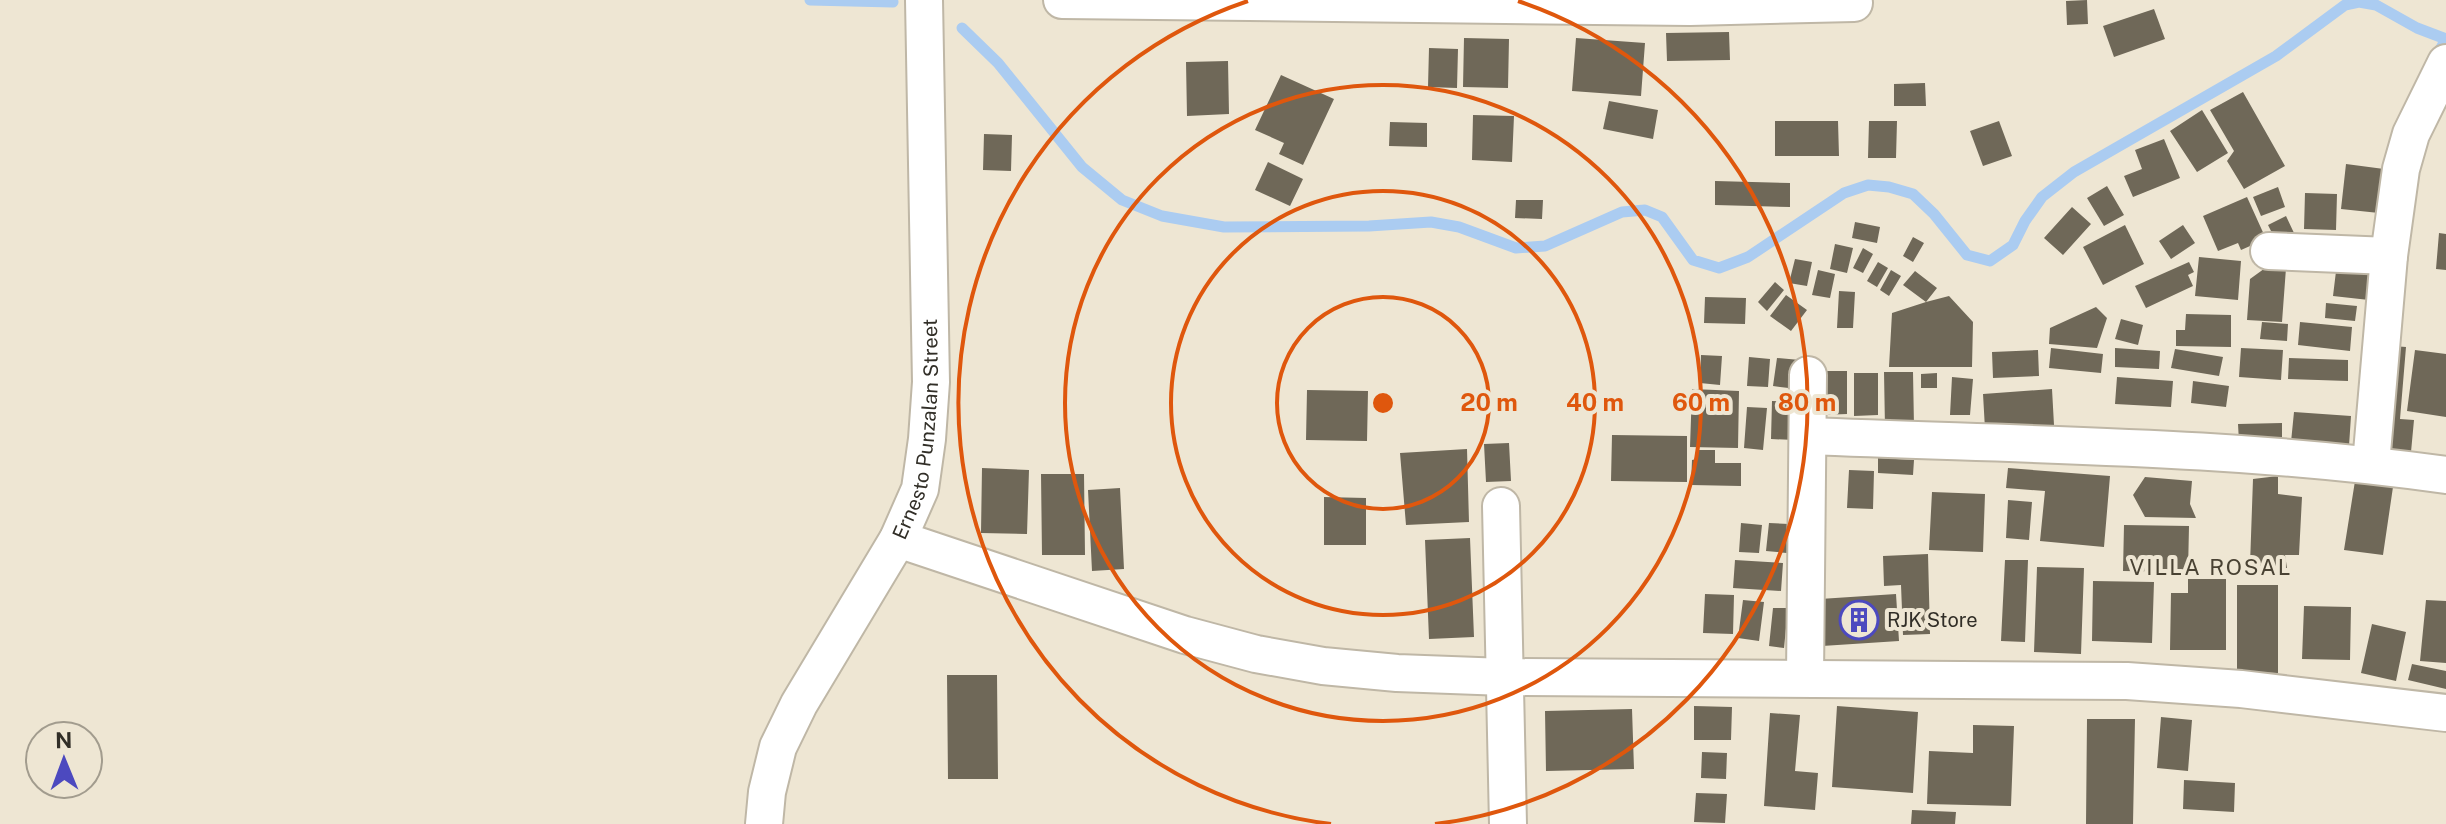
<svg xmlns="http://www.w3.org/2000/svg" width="2446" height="824" font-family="'Public Sans',sans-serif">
  <rect width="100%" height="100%" fill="#eee6d3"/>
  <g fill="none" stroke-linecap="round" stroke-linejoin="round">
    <path stroke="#abccf1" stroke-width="11" d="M810,0l83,2
      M962,28l36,35 84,104 40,33 40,16 62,11 145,-1 62,-4 28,5 57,21 29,-2 77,-34 23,-2 17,7 31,43 26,8 29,-11 96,-64 24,-8 21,2 24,7 21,20 33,41 23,6 23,-16 12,-24 17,-24 32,-25 202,-116 69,-51 14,-3 17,3 41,23 29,11 -11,20"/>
  </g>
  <path fill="#6f6858" d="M2087,0l1,24 -21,1 -1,-24z
    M2154,9l11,30 -51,18 -11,-31z
    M1729,32l1,28 -63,1 -1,-28z
    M1464,38l45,1 -1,49 -45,-1z
    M1576,38l69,5 -4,53 -69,-5z
    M1429,48l29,1 -1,39 -29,-1z
    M1228,61l1,53 -42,2 -1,-54z
    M1281,75l53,24 -31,66 -24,-11 5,-11 -29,-13z
    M1925,83l1,23h-32v-22z
    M2243,92l42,74 -41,23 -17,-28 7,-10 -24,-41z
    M1609,101l49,9 -5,29 -50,-10z
    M2202,110l26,43 -31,19 -27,-41z
    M1473,115l41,1 -2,46 -40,-2z
    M1775,121h63l1,35h-64z
    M1869,121h28l-1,37h-28z
    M1999,121l13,35 -29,10 -13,-35z
    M1390,122l37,1v24l-38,-1z
    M984,134l28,1 -1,36 -28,-1z
    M2164,139l16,39 -47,19 -9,-21 18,-7 -7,-19z
    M1268,162l35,17 -13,27 -35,-16z
    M2346,164l38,5 -5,44 -38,-4z
    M1715,181l75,2v24l-75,-2z
    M2107,186l17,29 -20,11 -17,-28z
    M2278,187l7,20 -24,9 -8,-19z
    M2305,193l32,1 -1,36 -32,-1z
    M2247,197l19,42 -25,11 -3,-7 -20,8 -15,-35z
    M1516,200h27l-1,19 -27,-1z
    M2072,207l19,17 -28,31 -19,-17z
    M2286,216l8,17 -18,8 -8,-16z
    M1855,222l25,5 -3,16 -25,-5z
    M2125,225l19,39 -41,21 -20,-38z
    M2183,225l12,18 -24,16 -12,-18z
    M2439,233l7,1v36l-10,-1z
    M1913,237l11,6 -11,19 -10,-6z
    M1835,244l18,4 -6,25 -17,-4z
    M1863,248l10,6 -10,19 -10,-5z
    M2199,257l42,4 -3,39 -43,-4z
    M1795,259l17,3 -5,24 -18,-3z
    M1878,262l10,6 -11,19 -10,-6z
    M2189,262l5,10 -6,3 5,11 -47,22 -11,-22z
    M2337,263l36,4 -4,33 -36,-4z
    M2268,266l18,2 -4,54 -35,-2 3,-41z
    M1818,270l17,4 -5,24 -18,-3z
    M1891,270l10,6 -12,20 -9,-6z
    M1915,271l22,17 -11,14 23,-6 24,26 -1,45h-83l3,-54 34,-11 -23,-17z
    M1775,282l9,8 -17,21 -9,-9z
    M1839,291l16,1 -2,36h-16z
    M1786,295l21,15 -16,21 -21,-15z
    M1705,297l41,1 -1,26 -41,-1z
    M2326,303l31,3 -2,15 -30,-3z
    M2096,307l11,11 -10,30 -48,-4 1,-16z
    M2186,314l45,1v32l-55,-1v-16h9z
    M2121,319l22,6 -5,20 -23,-6z
    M2262,322l26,2 -1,17 -27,-2z
    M2300,322l52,5 -2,24 -52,-6z
    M2393,346l13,1 -6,72 14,1 -3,32 -27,-3z
    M2051,348l52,6 -2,19 -52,-5z
    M2115,348l45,3 -1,18 -44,-2z
    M2241,348l42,2 -2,30 -42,-3z
    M2175,349l48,8 -4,19 -48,-8z
    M2038,350l1,26 -46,2 -1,-26z
    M2415,350l31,4v63l-39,-6z
    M1701,355l21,1 -2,29 -20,-2z
    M1749,357l21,2 -2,28 -21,-1z
    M1777,358l23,2 -3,29 -24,-3z
    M2289,358l59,2v21l-60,-2z
    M1822,371h25v43l-25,1z
    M1884,372h29l1,55 -29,1z
    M1854,373h24v42l-24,1z
    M1937,373v15h-16v-14z
    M1952,377l21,2 -3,36h-20z
    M2117,377l56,4 -2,26 -56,-3z
    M2193,381l36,5 -3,21 -35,-4z
    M1692,389l47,2 -1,57 -48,-1z
    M2052,389l2,36 -69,4 -2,-35z
    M1307,390l61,1 -1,50 -61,-1z
    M1772,401l24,1 -1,38 -24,-1z
    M1747,407l20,1 -4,42 -19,-2z
    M2294,412l57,4 -2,30 -58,-4z
    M2282,423v19h-43l-1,-18z
    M1612,435l75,1v46l-76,-1z
    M1509,443l2,38 -25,1 -2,-38z
    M1467,449l2,73 -63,3 -6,-72z
    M1697,450h18v13h26v23l-50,-1 1,-25 5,-1z
    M1878,458l36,2 -1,15 -35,-2z
    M982,468l47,2 -2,64 -46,-1z
    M2008,468l102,8 -6,71 -64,-6 5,-50 -39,-3z
    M1849,470l25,1 -1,38 -26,-1z
    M1041,474h43l1,81h-43z
    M2278,476v18l24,3 -3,58h-14l2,13 -37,-3 3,-86z
    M2145,477l47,4 -2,23 6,14 -51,-1 -12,-22z
    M2355,481l38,6 -10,68 -39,-5z
    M1120,488l4,81 -32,2 -4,-81z
    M1932,492l53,2 -2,58 -54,-2z
    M1324,497l42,1v47h-42z
    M2008,500l24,2 -3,38 -23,-2z
    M1741,523l21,2 -3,28 -20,-1z
    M1769,523l20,1 -2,29 -21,-2z
    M2124,525l65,1 -1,46 -65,-1z
    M1470,538l4,99 -45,2 -4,-99z
    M1928,554l2,80 -27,1 -2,-50 -17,1 -1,-30z
    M1735,560l48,3 -2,28 -48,-3z
    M2005,560h23l-3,82 -24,-1z
    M2037,567l47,1 -3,86 -47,-2z
    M2188,579h38v71h-56l1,-57h17z
    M2093,581l61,1 -2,61 -60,-2z
    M2237,585h41v88l-41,-1z
    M1705,594l29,1 -1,39 -30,-1z
    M1896,594l3,47 -77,5 -2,-47z
    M1743,600l21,2 -5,39 -21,-3z
    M2426,600l20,1v62l-26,-2z
    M2304,606l47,1 -1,53 -48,-1z
    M1773,608h15l-4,40 -15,-2z
    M2372,624l34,8 -10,49 -35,-8z
    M2412,664l34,7v18l-38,-9z
    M947,675h50l1,104h-50z
    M1694,706l38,1 -1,33h-37z
    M1837,706l81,6 -5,81 -81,-6z
    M1632,709l2,60 -88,2 -1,-60z
    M1770,713l30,2 -5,56 23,2 -3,37 -51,-4z
    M2161,717l31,3 -4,51 -31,-3z
    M2087,719h48l-2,105h-47z
    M1973,725l41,1 -3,80 -84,-2 2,-53 44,2z
    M1702,752l25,1 -1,26 -25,-1z
    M2184,780l51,3 -1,29 -51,-3z
    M1696,793l31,1 -2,29 -31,-1z
    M1912,810l44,2 -1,12h-44z"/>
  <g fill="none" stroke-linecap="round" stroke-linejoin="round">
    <g stroke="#bfb7a6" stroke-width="40">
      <g id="minor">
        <path d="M1062,0l628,7 164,-4"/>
        <path d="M2269,251l120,5"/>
        <path d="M1808,436c212,9 427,9 638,39"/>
        <path d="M2371,464l18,-208 12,-87 10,-35 35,-71"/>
        <path d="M1501,506l7,318"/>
        <path d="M898,539l287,96 71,19 67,12 74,7 108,4 622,4 114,8 205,24"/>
        <path d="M1805,677l3,-302"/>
        <path id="s1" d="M764,824l3,-32 11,-45 21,-43 99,-165 22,-50 7,-50 4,-57 -7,-382"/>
      </g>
    </g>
    <use href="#minor" stroke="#fff" stroke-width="36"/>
  </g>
  <g fill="none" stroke="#df570d" stroke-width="4">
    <circle cx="1383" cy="403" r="106"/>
    <circle cx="1383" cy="403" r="212"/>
    <circle cx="1383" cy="403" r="318"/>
    <path d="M1331 824A424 424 0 0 1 1248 1M1518 1A424 424 0 0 1 1435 824"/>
  </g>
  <defs>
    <g id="building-ring" transform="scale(2)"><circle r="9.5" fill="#eee6d3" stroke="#4c49bf" stroke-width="1.5"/><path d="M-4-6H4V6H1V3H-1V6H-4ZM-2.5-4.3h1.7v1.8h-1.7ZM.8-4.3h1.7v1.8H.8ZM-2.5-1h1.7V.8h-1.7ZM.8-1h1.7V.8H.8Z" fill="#4c49bf"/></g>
  </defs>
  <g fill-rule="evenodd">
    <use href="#building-ring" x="1859" y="620"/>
  </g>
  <g text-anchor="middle" stroke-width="8" stroke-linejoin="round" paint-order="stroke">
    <g font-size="20" fill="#312e27" stroke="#eee6d3">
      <text dy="7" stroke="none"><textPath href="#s1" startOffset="432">Ernesto Punzalan Street</textPath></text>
    </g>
    <g font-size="20" fill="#312e27" stroke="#eee6d3" text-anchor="start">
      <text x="1887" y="627">RJK Store</text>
    </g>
    <g font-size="22" letter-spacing="2" fill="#494233" stroke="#eee6d3">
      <text x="2211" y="575">VILLA ROSAL</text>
    </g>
  </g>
  <circle cx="1383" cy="403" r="12" fill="#df570d" stroke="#eee6d3" stroke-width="4"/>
  <g font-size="24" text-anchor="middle" font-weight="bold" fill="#df570d" stroke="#eee6d3" stroke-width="8" stroke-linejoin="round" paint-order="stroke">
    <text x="1489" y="411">20 m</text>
    <text x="1595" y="411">40 m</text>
    <text x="1701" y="411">60 m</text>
    <text x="1807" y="411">80 m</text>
  </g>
  <g transform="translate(64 760) rotate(359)"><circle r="38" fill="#eee6d3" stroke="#a29c8e" stroke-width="2"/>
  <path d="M0-6L14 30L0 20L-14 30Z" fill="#4c49bf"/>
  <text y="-12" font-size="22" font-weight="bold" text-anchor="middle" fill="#312e27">N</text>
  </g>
</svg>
